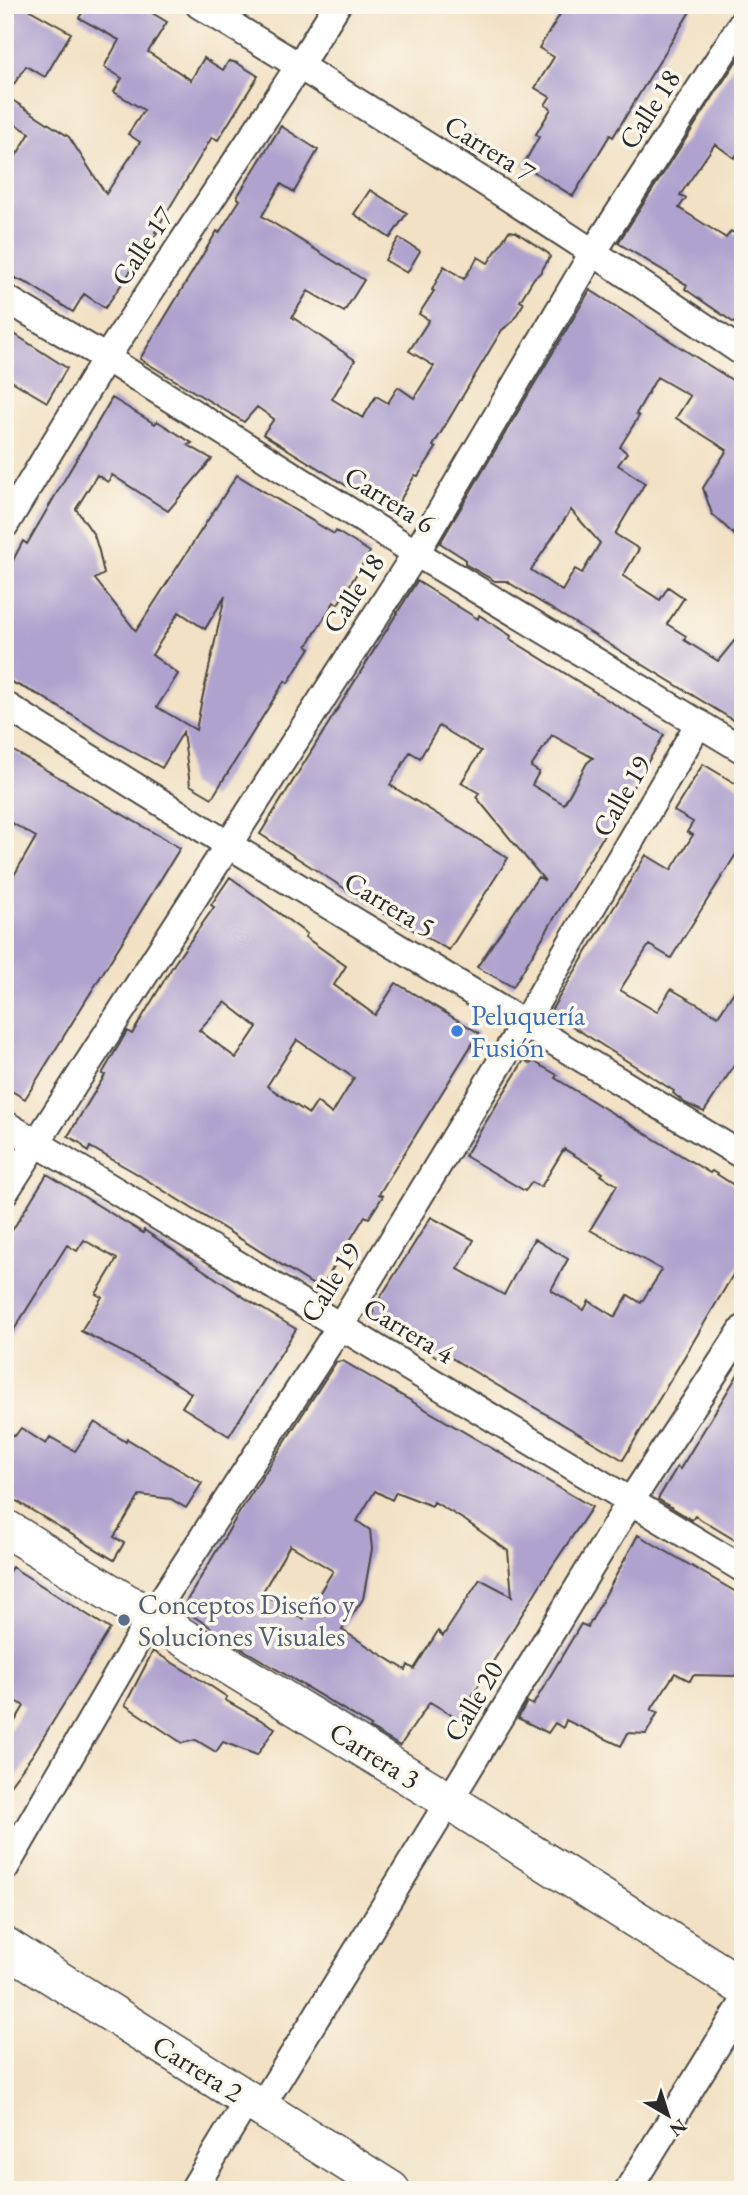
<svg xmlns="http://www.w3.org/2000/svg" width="748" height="2195" font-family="'EB Garamond',serif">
  <rect width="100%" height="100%" fill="#fbf7ec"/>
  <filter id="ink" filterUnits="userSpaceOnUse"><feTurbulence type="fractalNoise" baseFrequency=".0143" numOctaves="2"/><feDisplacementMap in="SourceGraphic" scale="14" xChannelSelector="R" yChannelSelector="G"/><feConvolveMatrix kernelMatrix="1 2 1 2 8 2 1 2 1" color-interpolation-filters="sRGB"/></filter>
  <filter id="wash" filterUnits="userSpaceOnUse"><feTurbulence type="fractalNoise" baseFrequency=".00686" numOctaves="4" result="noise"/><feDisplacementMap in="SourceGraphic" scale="28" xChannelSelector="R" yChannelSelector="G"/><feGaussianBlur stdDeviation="1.57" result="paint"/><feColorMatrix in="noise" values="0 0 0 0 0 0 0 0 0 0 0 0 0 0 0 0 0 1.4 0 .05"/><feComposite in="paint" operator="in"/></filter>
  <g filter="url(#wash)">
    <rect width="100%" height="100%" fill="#f2e1c4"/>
    <g id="blocks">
      <path fill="#afa2ce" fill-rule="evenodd" d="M5,5h16l50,28 -26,44 -19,-11 -20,30 63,41 37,57 34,-52 -12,-8 16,-24 -30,-18 8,-14 -18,-11 15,-27 -40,-22 8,-13h52l28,17 -19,30 43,28 13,-22 19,12 6,-9 8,2 21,13 -40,64 -6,-3 -57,95 2,1 -52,75 -21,-14 -11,18 -44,-28 -24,-10v-100l25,-41 -25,-15z
        M566,5h128l-81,132 -3,-2 -37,61 -50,-31 16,-28 -3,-3 15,-25 -6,-4 5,-8 -15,-9 19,-31 -15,-9z
        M743,51v97l-9,10 -19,-14 -35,51 6,3 -7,10 47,30 5,-7 12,8v90l-58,-40 2,-4 -69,-42z
        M281,126l37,24 -24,42 -13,-8 -19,32 102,64 -20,32 -36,-21 -16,26 63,43 -23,39 31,19 13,-22 12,7 10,-16 16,11 20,-32 -25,-15 20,-31 -10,-6 15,-23 -2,-1 12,-24 20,13 14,-22 10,6 21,-32 7,1 33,22 1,3 -10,16 -6,5 -14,23 4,2 -12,19 -10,8 -5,8 -64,108 3,2 -18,28 -3,-1 -23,39 -129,-80 11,-15 -17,-12 -13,15 -104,-63 77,-128 2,2 21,-33 -3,-3z
        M468,132l17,10 -8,16 -16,-10z
        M370,190l37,23 -17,25 -36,-24z
        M399,238l21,13 -13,22 -22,-13z
        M590,290l153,97v156l-31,-29 -9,-26 24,-38 -51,-32 14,-22 -33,-19 -21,37 3,2 -19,31 7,6 -9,12 27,18 -30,51 24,15 -16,27 37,24 8,-13 16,11 -17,26 19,12 -2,4 34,21 25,-31v96l-237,-145h-11l-30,-17v-5l-25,-16zM571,510l29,33 -18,30 -7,-4 -13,22 -31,-21z
        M5,328l62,40 -20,34 -42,-25z
        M112,398l43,26 2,-3 35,22 -4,2 24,14 -44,52 -56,-36 -4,7 -11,-7 -21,34 18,26 5,16 5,23 -9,5 41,52 101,-156 97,59 2,-3 34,21 -32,52 -4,-2 -27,44 3,2 -14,22 -8,13 -3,-2 -73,117 -22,-13 -7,-53 -21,36 -52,-29 -69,-43 -36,-17v-111l6,-4 12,-23 4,3zM225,596l-24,108 -5,26 -39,-23 21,-33 -26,-19 27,-43 26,17z
        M417,581l61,38 1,-4 32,21 -1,3 154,96 -151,252 -36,-20 61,-90 7,4 -69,-84 3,-4 -18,-10 20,-32 -42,-25 -19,32 -10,-6 -20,33 118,73 -59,92 -65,-36 -124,-80zM552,735l41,23 -6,5 -23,41 -32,-19 7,-13 -8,-5z
        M5,746l175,102 -155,251 -20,-12v-196l31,-54 -31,-18z
        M703,764l40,24v55l-72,115 -22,-13 -29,45 37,22 14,-23 47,27 25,-38v74l-39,60 -19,-9 -12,-10 1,-2 -124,-79 96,-157 25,15 22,-35 -6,-3 6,-10 -19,-11z
        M230,877l77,57 -2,3 41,29 -12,19 41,30 21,-32 83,50 -100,161 4,2 -14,22 -4,-2 -45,73 -186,-117 -44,-25 -2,5 -8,-9 -12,-7 37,-61 -3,-1 25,-43 5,3 42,-70 40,-57 -3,-2zM225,1002l32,25 -21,31 -37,-28zM297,1040l57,38 -22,36 -15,-12 -8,12 -42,-28z
        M524,1060l7,4 2,-3 24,14 -2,3 155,95 2,-2 31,20v67l-120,202 -175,-104 -4,5 -70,-42 -1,-10 58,-92 43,23 -16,29 46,26 30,-56 34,20 -17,31 33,20 5,-9 26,16 13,-22 13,8 21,-33 -72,-40 27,-45 -16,-10 2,-2 -39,-24 -23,38 -9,-5 -7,9 -60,-35z
        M47,1174l96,59 1,-3 104,70 48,29 -67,107 -47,-29 9,-14 -43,-28 -67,-34 21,-34 -6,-3 21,-35 -33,-19 -7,11 -10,-6 -62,99v-102z
        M343,1361l249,146 -49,73 -85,139 -28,-17 -30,44 -30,-18 1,-2 -140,-84 1,-1 -50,-32 57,-96 90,-140 7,-11zM375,1491l17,9 4,-8 36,14 2,-4 32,19 42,30 4,45 -32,-17 -37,57 -5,-5 -24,38 -6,-4 -2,5 -64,-40 21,-31 9,-50 -2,-19 -13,-9zM290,1545l43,26 -30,48 -41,-26z
        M743,1366v179l-48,-29 -3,4 -34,-21 19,-32 3,2z
        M95,1422l31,20 1,-3 75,44 -16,25 -15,-9 -31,-4 -26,42 10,6 -10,17 -109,-66v-63l10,5 6,-8 25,16 4,-7 25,14z
        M638,1535l105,61v68l-8,12 -42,-1 -3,6 -15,-8 -24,37 7,2 -12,22 -18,-1 -7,13 -55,-26 -3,8 -8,-5 -7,10 -30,-15 9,-16 6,3 48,-81 7,3z
        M12,1567l98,62 -77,125 -28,38v-54l19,-32 -19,-12v-116z
        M153,1651l56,34 18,12 -2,3 50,28 -18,27 -34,-13 -7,10 -20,-12 -14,3 -57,-38z"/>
    </g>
  </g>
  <g filter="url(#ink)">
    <use href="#blocks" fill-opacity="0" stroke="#494642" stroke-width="2"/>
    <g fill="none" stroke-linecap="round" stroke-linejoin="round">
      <g stroke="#494642" stroke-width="30">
        <path id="street" d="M199,5c184,111 366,226 544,348
          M5,298l101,60 310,195 327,197
          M5,525l101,-167 193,-292 38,-61
          M5,705l224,140 514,311
          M5,1124l738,445
          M5,1192l411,-639 178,-302 149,-229
          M5,1868l146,-251 190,-292 184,-303 174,-299
          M261,2107l188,-306 181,-299 113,-173
          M193,2190l55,-91
          M628,2190l115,-187"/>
      </g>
      <g stroke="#494642" stroke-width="40">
        <path id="secondary" d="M5,1528l444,273 294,186
          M5,1946l386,244"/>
      </g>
      <use href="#street" stroke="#fff" stroke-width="26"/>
      <use href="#secondary" stroke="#fff" stroke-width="37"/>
    </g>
  </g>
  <circle fill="#3f7fe0" stroke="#fbf7ec" stroke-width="2.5" cx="457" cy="1031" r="7"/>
  <circle fill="#5c6f8a" stroke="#fbf7ec" stroke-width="2.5" cx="124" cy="1620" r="7"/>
  <g text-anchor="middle" stroke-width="7" stroke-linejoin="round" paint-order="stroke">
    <g font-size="28" fill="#2b2b2b" stroke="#fbf7ec">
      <text transform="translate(649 109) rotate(-57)" y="10">Calle 18</text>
      <text transform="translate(490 148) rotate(32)" y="10">Carrera 7</text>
      <text transform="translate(142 246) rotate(-56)" y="10">Calle 17</text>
      <text transform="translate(390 499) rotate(32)" y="10">Carrera 6</text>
      <text transform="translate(353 593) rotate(-57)" y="10">Calle 18</text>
      <text transform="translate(621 796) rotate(-60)" y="10">Calle 19</text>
      <text transform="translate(390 904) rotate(31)" y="10">Carrera 5</text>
      <text transform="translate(330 1282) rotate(-58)" y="10">Calle 19</text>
      <text transform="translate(409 1330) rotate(31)" y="10">Carrera 4</text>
      <text transform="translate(473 1701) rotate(-59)" y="10">Calle 20</text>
      <text transform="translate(375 1755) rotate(32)" y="10">Carrera 3</text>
      <text transform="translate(198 2068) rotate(32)" y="10">Carrera 2</text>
    </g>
    <g font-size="28" fill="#366cbe" stroke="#fbf7ec" text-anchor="start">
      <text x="471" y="1025">Peluquería<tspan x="471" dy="32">Fusión</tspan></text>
    </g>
    <g font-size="28" fill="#4e5e75" stroke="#fbf7ec" text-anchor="start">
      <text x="138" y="1614">Conceptos Diseño y<tspan x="138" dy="32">Soluciones Visuales</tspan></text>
    </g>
  </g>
  <rect width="748" height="2195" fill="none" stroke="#fbf7ec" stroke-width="28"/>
  <g transform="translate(668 2115) rotate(141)" stroke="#fbf7ec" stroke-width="5" paint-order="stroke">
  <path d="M0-5L12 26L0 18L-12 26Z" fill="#2b2b2b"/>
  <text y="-10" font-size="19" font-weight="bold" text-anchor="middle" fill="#2b2b2b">N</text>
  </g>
</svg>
